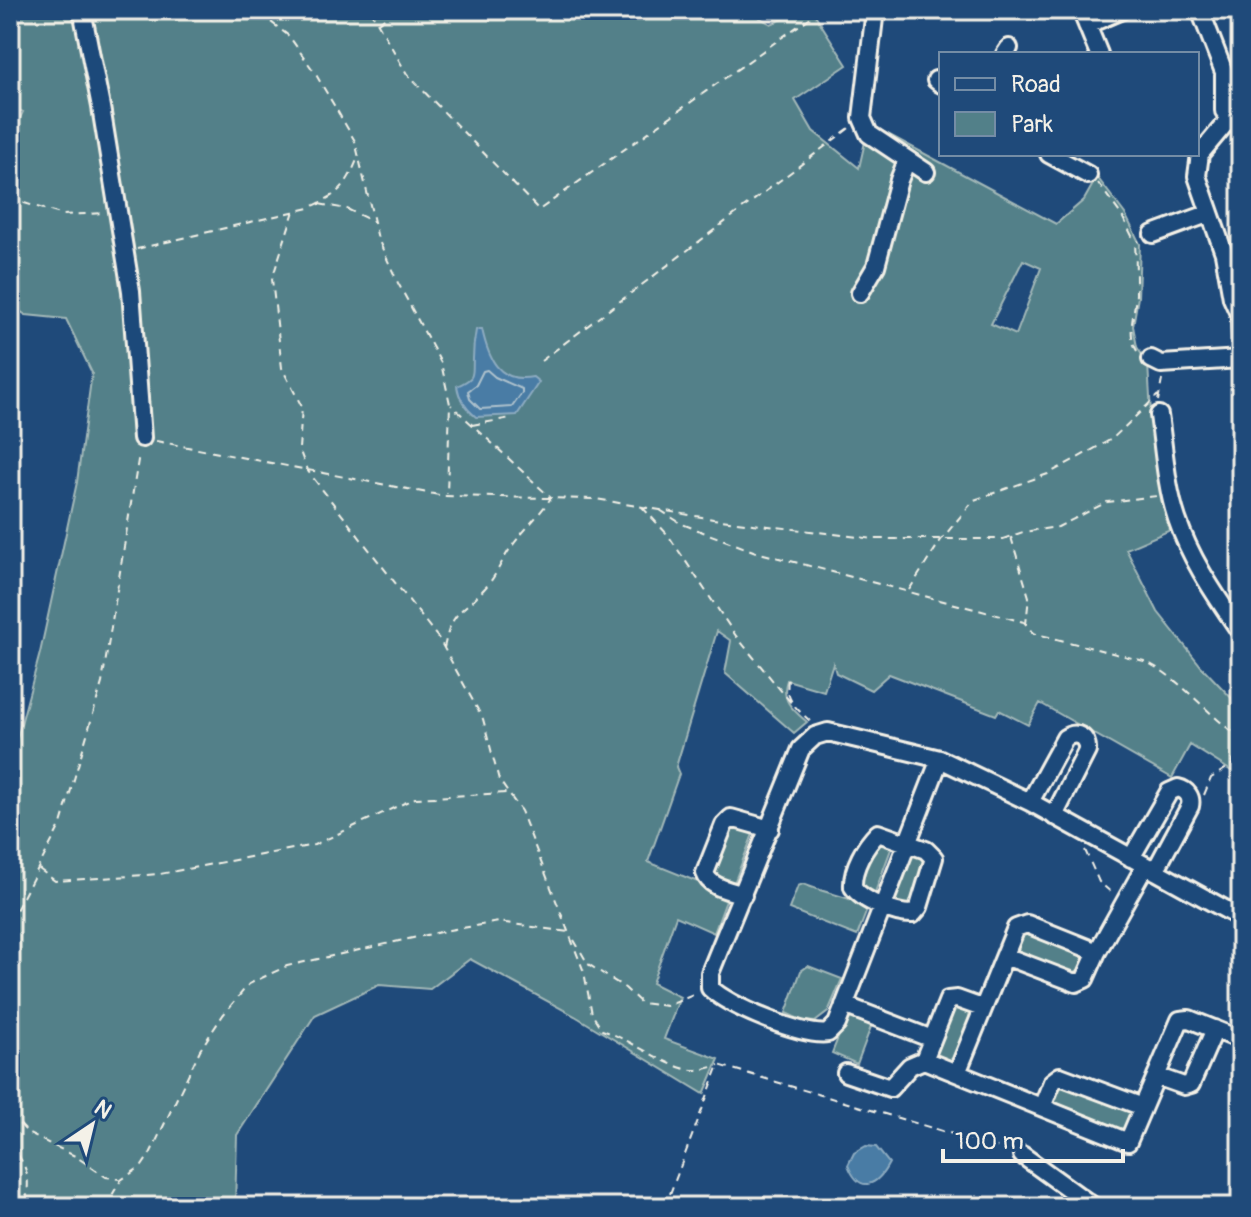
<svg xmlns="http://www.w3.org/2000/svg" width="1251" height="1217" font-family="Pangolin,sans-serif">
  <rect width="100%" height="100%" fill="#1f4a7a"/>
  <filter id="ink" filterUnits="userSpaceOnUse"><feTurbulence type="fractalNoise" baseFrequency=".0125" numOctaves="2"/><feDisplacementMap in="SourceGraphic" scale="16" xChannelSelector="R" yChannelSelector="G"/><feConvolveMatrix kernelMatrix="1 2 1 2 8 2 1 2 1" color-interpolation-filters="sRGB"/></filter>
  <g filter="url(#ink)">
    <path fill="#528089" stroke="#a3b8b8" stroke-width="2" fill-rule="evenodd" d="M10,10h742l1,4 18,10 34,-14h7l35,55 -52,35 18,31 46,37 10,-44 187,100 28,-24 13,-23 28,37 15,30 -2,53 -5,29 4,21 11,17 3,50 22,115 -47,20 32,63 43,54 40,42v69l-51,-32 -18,33 -132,-75 -12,22 -29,-15 -3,5 -107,-41 -18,16 -35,-17 -3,-10 -9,28 -37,-11c-7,20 6,30 20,42l-13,11 -69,-60 6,-32 -14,-10 -41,136 3,7 -31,88 75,30 4,6 -13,35 -38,-17 -24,67 28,14 -16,42 55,20 -15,35 -129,-78 -105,-57 -40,30 -51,-4 -64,30 -78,120 -2,72h-225v-442l30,-112 37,-171 15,-109 -26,-54 -40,-4 -16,-10v-168l13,-25 -13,-6v-40l3,-9 -3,-2zM1023,260l18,8 -25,67 -25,-11z
      M730,826l25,3 -21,54 -16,-5 -5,-12z
      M877,839l17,2 -20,54 -16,-8 12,-43z
      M913,852l13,4 -13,48 -9,3 -11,-6z
      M803,884c22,9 42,12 63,21l1,5 -10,26 -68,-27 9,-23z
      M1024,931l60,21 3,5 -4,10 -12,7 -56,-22 -2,-4z
      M808,966l34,13 -14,33 -13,10 -12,-1 -17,-8 15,-42z
      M956,1006l12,4 3,11 -16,36 -5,4h-8l-8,-10 15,-41z
      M851,1014l21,10 -15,40 -25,-11 14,-35z
      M1061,1083l67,23 4,6 -5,14 -7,4 -67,-26 -2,-8z"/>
    <path fill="#487ca5" stroke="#8dabc0" stroke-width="2" d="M479,329h3c6,28 16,55 51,48l6,5 -22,33 -41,2c-10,-8 -17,-18 -19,-31 19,-9 15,-9 16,-27 0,-9 1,-19 3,-29z
      M866,1146l10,1 13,16c-12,23 -29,32 -41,2l6,-12z"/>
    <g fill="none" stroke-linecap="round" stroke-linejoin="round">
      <path stroke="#afc2cd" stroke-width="2" d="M487,370l8,7 27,12v4l-10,14 -32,2 -10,-10 -2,-8 8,-6 7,-14z"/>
      <g stroke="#f4f1e8" stroke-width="22">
        <path id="minor" d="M82,10l19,97 30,184 11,147
          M875,10l-13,108 7,16 57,38
          M1081,10l18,44
          M1200,10l24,62v39l6,7 -30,36 -3,22 27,77 8,45 8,18 1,22
          M1087,25l35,-15
          M1005,54l4,-6
          M936,80l5,4
          M1049,154l39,21
          M1153,234l57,-21
          M860,293l16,-27 23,-86 8,-20
          M1151,359l10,5 80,-5
          M1159,415c5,35 7,71 18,104 14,42 40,78 64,114
          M940,759l-103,265 -9,9c-25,4 -100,-27 -118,-45v-15l91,-224 14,-13 13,-4 112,27 90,43 211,116
          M1030,802l35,-64c12,-8 23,-1 22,13l-33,65
          M878,833l48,17 8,8 -15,49 -6,7c-16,1 -51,-13 -60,-27 -1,-19 12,-41 25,-54z
          M1131,858l38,-66 9,-4c9,2 14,9 12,18l-35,65
          M743,895c-13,-5 -33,-7 -38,-22l19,-48 7,-7 39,11
          M1005,956l71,27 9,-4 12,-27
          M844,1005l88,34
          M982,1008l-25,-9 -9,1 -24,60 204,82 52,-122 9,-1 52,21
          M846,1073l44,15 20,-22 14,-6
          M957,1073l59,-145 11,-4 70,28 48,-86
          M1156,1076l28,10 7,-2 24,-55
          M1042,1107l10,-25 8,-6 83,31
          M1022,1155l72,52"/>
      </g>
      <path stroke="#f4f1e8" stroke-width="2" stroke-dasharray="8 6" stroke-linecap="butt" d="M246,10l21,9 22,17 26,37 40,68 23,98 20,44 43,80 9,41 -3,90
        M370,10l37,64 132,136 276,-196v-4
        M378,23l17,-13
        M1098,183l24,33 13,26
        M10,203l8,-2 45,14 42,-2
        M319,204l28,5 27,13
        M294,211l-22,68 10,89 20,39 -3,42 8,21 132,169 44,80 16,61 22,31 63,161 8,42 10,16c29,10 54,30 80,38 12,4 25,1 37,-3
        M137,249l172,-41c32,-15 37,-21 50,-53
        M1137,351c-11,-18 -2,-37 -1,-57 0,-17 0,-34 -1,-51l4,-2
        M541,361l311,-235
        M1158,401l4,-21
        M472,425l39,-7
        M156,441l288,55 152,3 117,20 161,20h129l20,-7 35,-5 49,-25 50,-6
        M642,507l26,28 68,101 56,68
        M660,510l22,14 74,28 268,70 9,11 111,28c35,15 64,55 97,77
        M1011,537l18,60 -3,27
        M909,590l32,-50 33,-40 74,-26 64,-35 46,-44
        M444,648c8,-39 17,-34 41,-60 11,-11 17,-29 27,-42 12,-16 27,-31 39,-48l-100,-93
        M788,680c-3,20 8,28 22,41
        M1204,795l7,-17 22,-14 -1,-5 9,-10
        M1085,850l14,32 14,12
        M39,869l16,12 105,-7 154,-29 101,-47 92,-5
        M10,922l51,-98 41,-141 37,-229
        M574,940l14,24 37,24 16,15 26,3 31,-13
        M10,1114l19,20 46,22 31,21 13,2
        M10,1143c18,26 21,32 15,64
        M105,1207l16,-27 21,-14 8,-12 50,-104 23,-35 26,-31 38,-18 162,-36 50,-8 69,10
        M665,1207l54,-142 291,86"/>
      <use href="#minor" stroke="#1f4a7a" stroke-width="16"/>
    </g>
  </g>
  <rect width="1251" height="1217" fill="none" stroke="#1f4a7a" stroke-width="40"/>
  <rect x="20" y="20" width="1211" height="1177" fill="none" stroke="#f4f1e8" stroke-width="3" filter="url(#ink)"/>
  <rect x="939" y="52" width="260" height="104" fill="#1f4a7a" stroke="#748da6" stroke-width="2"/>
  <rect x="955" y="78" width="40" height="12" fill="#1f4a7a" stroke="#748da6" stroke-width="2"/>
  <text x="1011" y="92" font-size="24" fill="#f4f1e8">Road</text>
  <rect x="955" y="112" width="40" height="24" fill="#528089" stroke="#748da6" stroke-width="2"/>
  <text x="1011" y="132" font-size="24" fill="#f4f1e8">Park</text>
  <g transform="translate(92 1125) rotate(35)" stroke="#1f4a7a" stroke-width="6" paint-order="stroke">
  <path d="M0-6L14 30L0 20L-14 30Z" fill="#f4f1e8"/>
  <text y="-12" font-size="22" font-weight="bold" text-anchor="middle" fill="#f4f1e8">N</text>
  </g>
  <path d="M943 1149v12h180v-12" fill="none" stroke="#f4f1e8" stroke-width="4"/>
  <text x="955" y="1149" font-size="24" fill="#f4f1e8" stroke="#1f4a7a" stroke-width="6" paint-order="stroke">100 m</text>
</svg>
